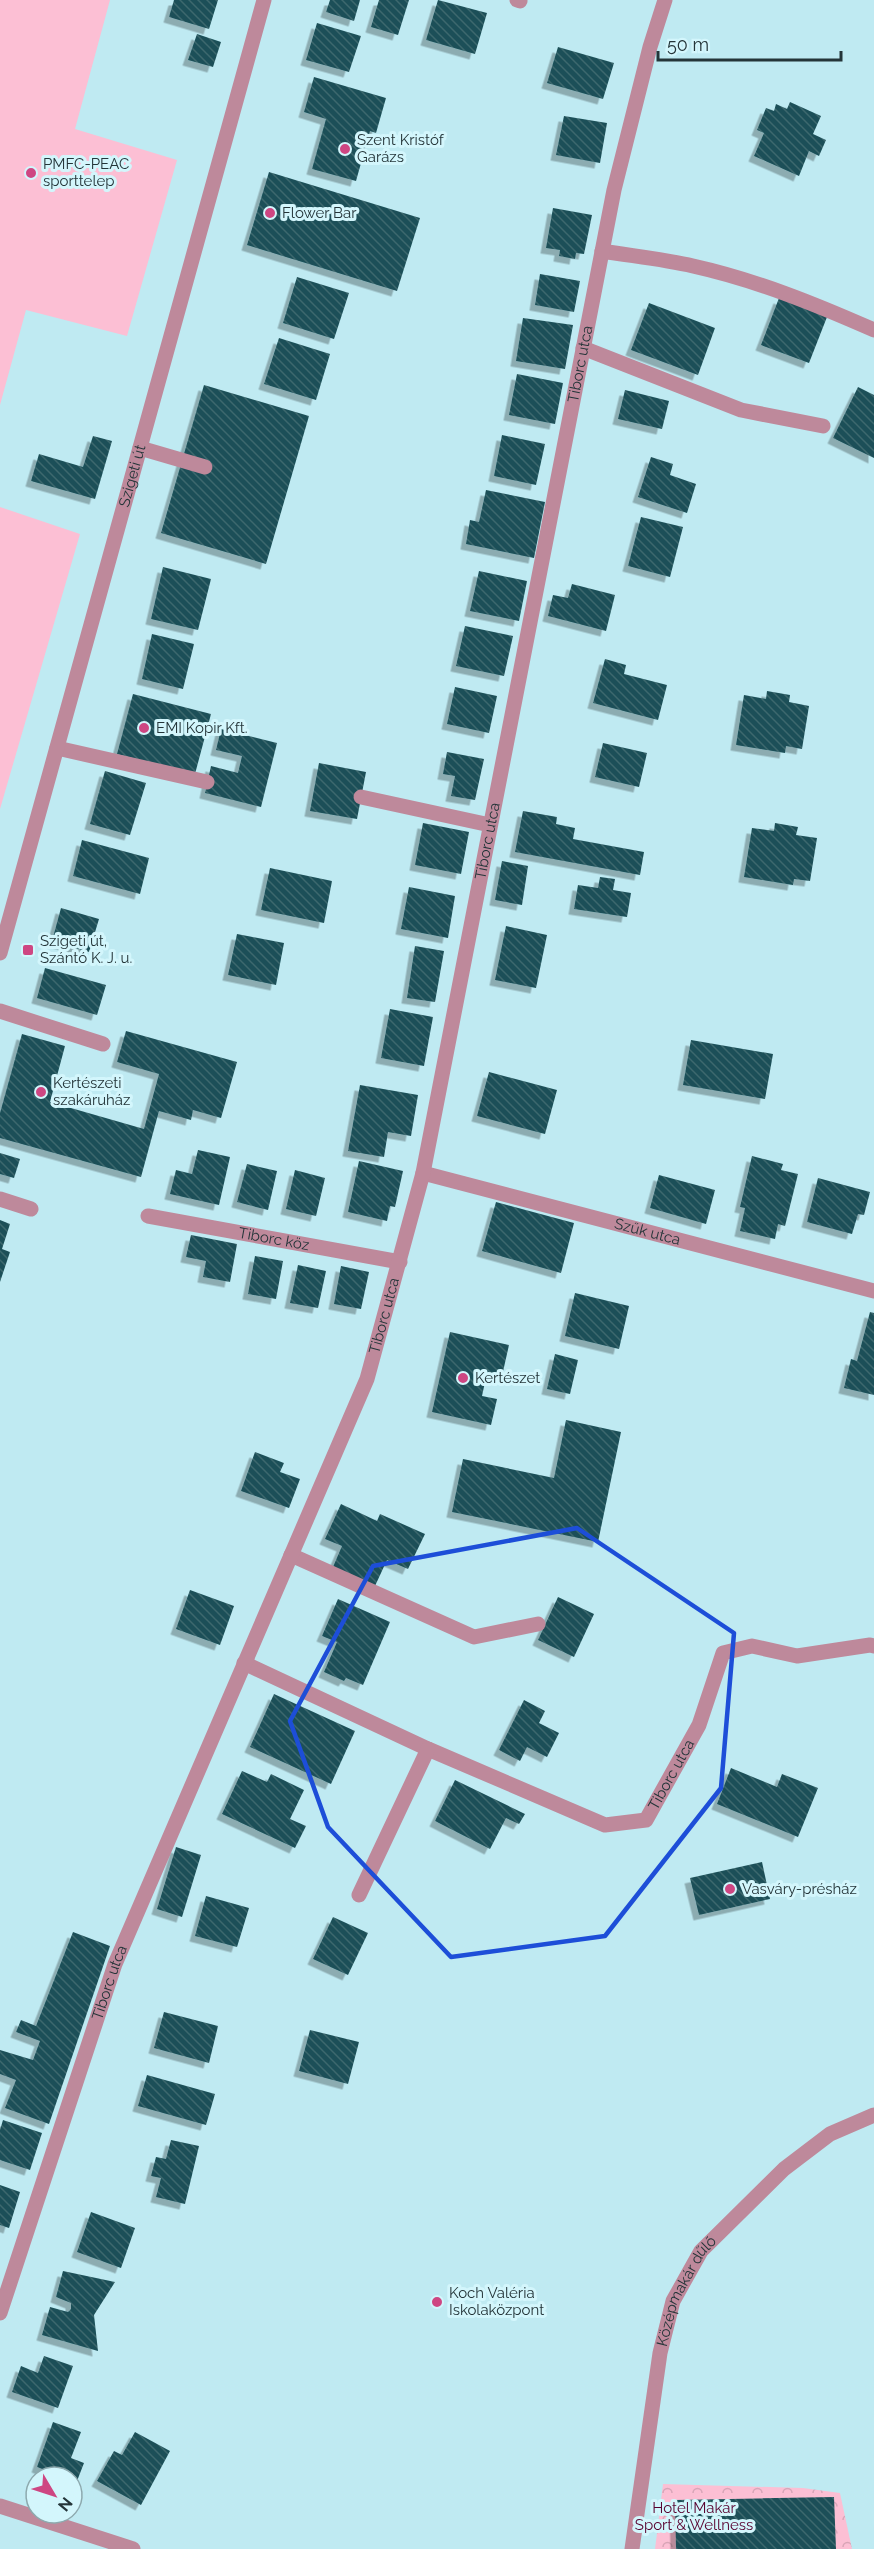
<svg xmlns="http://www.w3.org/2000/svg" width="874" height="2549" font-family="Raleway,sans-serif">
  <defs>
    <pattern id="forest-crowns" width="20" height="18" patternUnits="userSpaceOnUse" patternTransform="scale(1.5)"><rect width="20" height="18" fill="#fcbfd4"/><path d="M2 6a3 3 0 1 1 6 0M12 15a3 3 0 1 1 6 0" fill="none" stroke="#d8a5b7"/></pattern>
    <pattern id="building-back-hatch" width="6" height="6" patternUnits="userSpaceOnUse" patternTransform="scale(1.5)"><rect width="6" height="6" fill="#1c5058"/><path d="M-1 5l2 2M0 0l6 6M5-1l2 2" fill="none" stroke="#3c676e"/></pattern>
    <filter id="shadow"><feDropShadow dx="-5.5" dy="5.5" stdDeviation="0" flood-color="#0004"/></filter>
  </defs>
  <rect width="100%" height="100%" fill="#bfeaf2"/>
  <path fill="url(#forest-crowns)" d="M663,2484l140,4 37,5 12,56h-197z"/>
  <path fill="#fcbfd4" d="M0,0h110l-35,129 102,31 -50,176 -101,-26 -26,95z
    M0,507l80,27 -80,275z"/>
  <path fill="url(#building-back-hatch)" filter="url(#shadow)" d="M174,0h44l-9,29 -40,-12z
    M330,0h30l-6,21 -28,-9z
    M379,0h30l-11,35 -27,-8z
    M438,0l49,13 -12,41 -49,-14z
    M317,23l44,13 -12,36 -43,-12z
    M197,34l24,8 -8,25 -25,-7z
    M558,47l56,16 -11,36 -56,-16z
    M314,77l72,21 -10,35 -6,-2 -14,50 -44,-12 14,-50 -22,-7z
    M790,102l31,14 -8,18 13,6 -7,16 -10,-5 -10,25 -45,-20 10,-23 -7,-3 9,-22 8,3 2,-7 11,5z
    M564,116l43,7 -7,40 -44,-8z
    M269,172l151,46 -23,73 -150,-46z
    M553,208l39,7 -8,39 -8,-1 -1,6 -16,-3 1,-6 -14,-2z
    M540,274l40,7 -6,31 -39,-7z
    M297,277l52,16 -15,46 -51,-16z
    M779,298l48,19 -18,46 -48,-18z
    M649,303l66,25 -17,47 -67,-25z
    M523,318l50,7 -8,44 -49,-8z
    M279,338l51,16 -14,46 -52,-16z
    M517,374l46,9 -8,41 -46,-9z
    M204,385l105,31 -43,148 -105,-31z
    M858,387l16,8v63l-41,-20z
    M625,390l44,11 -7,28 -44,-10z
    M502,435l43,9 -9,41 -42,-9z
    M93,436l19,5 -17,58 -64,-18 8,-27 44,13z
    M651,457l22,7 -3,11 26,9 -9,29 -49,-16z
    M486,490l59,12 -11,56 -68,-14 4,-24 9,2z
    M641,517l42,10 -13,50 -42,-11z
    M163,567l48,12 -13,51 -47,-11z
    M479,571l48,10 -8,40 -49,-10z
    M572,584l43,11 -9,36 -58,-15 5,-21 15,3z
    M465,626l48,10 -9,40 -48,-10z
    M152,634l42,10 -11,45 -41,-10z
    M605,659l21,6 -2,9 43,11 -9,35 -65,-17z
    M455,687l42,9 -8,37 -42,-9z
    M767,691l23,4 -1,7 20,4 -7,43 -16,-3 -1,7 -49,-8 8,-50 22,4z
    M133,694l78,20 -16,60 -78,-20z
    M221,729l56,14 -16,64 -56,-14 6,-27 27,7 4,-17 -26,-6z
    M603,743l44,10 -8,34 -44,-10z
    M447,752l37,7 -9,41 -24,-4 4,-20 -12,-2z
    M319,763l47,9 -9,47 -47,-8z
    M105,771l41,12 -16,52 -40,-11z
    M523,811l34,6 -1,7 19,4 -2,11 71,13 -4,23 -125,-23z
    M423,823l46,9 -8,42 -46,-9z
    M775,823l23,4 -2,8 21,3 -7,43 -16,-2 -1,6 -49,-8 8,-49 22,3z
    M82,840l67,18 -9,36 -67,-18z
    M502,861l26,5 -6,39 -27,-5z
    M270,868l62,13 -8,42 -63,-13z
    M600,877l15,2 -2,11 18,3 -4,24 -53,-8 4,-24 20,3z
    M409,887l46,9 -7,42 -47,-9z
    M61,908l38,11 -10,33 -37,-11z
    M506,926l41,9 -11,53 -41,-8z
    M237,934l47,9 -8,42 -48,-10z
    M415,946l29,5 -9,51 -28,-4z
    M45,968l61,17 -9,30 -60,-17z
    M390,1009l43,8 -9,49 -43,-8z
    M126,1031l111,31 -16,56 -28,-8 -2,10 -32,-9 -18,66 -141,-39v-25l22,-79 43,12 -15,56 94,27 15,-55 -42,-12z
    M691,1040l82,14 -8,45 -82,-14z
    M489,1072l68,18 -12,44 -68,-18z
    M360,1085l58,10 -7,41 -23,-4 -4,25 -36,-6z
    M198,1150l32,7 -11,48 -49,-11 6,-24 16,4z
    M0,1153l20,6 -6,19 -14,-4z
    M752,1156l31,8 -2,6 17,4 -13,52 -7,-2 -3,15 -35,-8 5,-23 -5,-1z
    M359,1161l44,10 -8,36 -5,-1 -3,15 -39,-9z
    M247,1164l30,7 -9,39 -31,-8z
    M295,1170l30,8 -9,38 -30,-7z
    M659,1175l56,15 -9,34 -56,-16z
    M818,1178l52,14 -6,23 -6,-1 -6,20 -45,-12z
    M496,1202l78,21 -13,50 -79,-22z
    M0,1220l10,4 -8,25 8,3 -10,30z
    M191,1235l46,9 -7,38 -27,-5 3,-16 -20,-4z
    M255,1256l28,5 -7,38 -28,-5z
    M298,1265l28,6 -8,37 -28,-5z
    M341,1266l28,6 -8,37 -27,-5z
    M575,1293l54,13 -10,43 -54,-13z
    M870,1312l4,1v82l-30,-7 7,-29 6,2z
    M450,1332l59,13 -7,31 -15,-3 -5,23 15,3 -6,26 -59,-13z
    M555,1354l23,6 -8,34 -23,-5z
    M566,1420l55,12 -23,110 -146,-30 11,-53 91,19z
    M255,1452l29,11 -4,9 20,7 -11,29 -48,-17z
    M341,1504l36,17 3,-7 45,20 -17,35 -21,-9 -12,26 -42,-19 9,-21 -17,-7z
    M190,1590l44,16 -14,39 -44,-16z
    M558,1597l36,17 -20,43 -36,-17z
    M338,1599l52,23 -27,63 -17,-7 -2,3 -20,-9 13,-30 -15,-6z
    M274,1694l81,37 -24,53 -81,-37z
    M524,1700l21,11 -6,12 20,10 -12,24 -20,-10 -7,14 -21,-11z
    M731,1768l46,19 5,-13 36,14 -20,49 -81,-33z
    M242,1771l25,11 4,-8 33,16 -14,29 16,7 -11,22 -73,-34z
    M455,1780l70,34 -6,10 -13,-6 -16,31 -55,-28z
    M176,1847l25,8 -19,62 -25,-8z
    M762,1862l8,37 -71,16 -9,-37z
    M206,1896l43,12 -12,39 -42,-11z
    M333,1917l35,16 -20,42 -35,-16z
    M73,1932l37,14 -61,178 -44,-16 11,-28 -16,-6v-24l33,10 7,-19 -24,-9 5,-12 15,6z
    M164,2012l54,14 -9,37 -55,-15z
    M310,2030l49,12 -11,42 -49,-13z
    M147,2075l68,19 -9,31 -68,-19z
    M3,2120l39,13 -12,37 -30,-10v-30z
    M171,2140l28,6 -14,58 -29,-7 5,-19 -10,-2 5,-19 10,2z
    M0,2185l20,7 -11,36 -9,-3z
    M91,2212l44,16 -14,40 -44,-16z
    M63,2271l52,11 -21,33 4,36 -56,-16 8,-28 18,5 3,-3v-6l-15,-6z
    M44,2356l29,10 -15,42 -46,-16 9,-26 17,7z
    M53,2422l28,10 -10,26 13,5 -7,18 -5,-1v-3h-8l-27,-10z
    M135,2432l35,19 -29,54 -44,-24 17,-30 8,4z
    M834,2497l2,52h-160l-1,-49z"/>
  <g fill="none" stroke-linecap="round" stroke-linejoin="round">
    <g stroke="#be899b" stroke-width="15">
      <path d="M517,0l3,1"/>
      <path d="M602,251c30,5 61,8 91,15 63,14 122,38 181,64"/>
      <path d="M583,348l158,62 82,16"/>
      <path d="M140,448l65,19"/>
      <path d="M57,748l150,34"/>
      <path d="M361,797l129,28"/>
      <path id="s1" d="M0,953l264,-953"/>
      <path d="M0,1011l103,33"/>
      <path id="s2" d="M423,1173l451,118"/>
      <path d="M0,1199l31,10"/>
      <path id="s3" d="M148,1216l252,46"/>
      <path d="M291,1555l183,82 64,-13"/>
      <path id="s4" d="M244,1663l184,86 177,76 41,-5 53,-95 24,-72 29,-7 45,10 73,-11 4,1"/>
      <path d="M359,1895l69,-146"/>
      <path id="s5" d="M0,2313l115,-349 252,-585 56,-206 191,-983 36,-143 15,-47"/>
      <path d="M0,2506l133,43"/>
      <path id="s6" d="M632,2549l28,-196 13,-52 28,-50 83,-82 46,-35 44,-19"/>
    </g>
  </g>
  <path fill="none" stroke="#1d4ed8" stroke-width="4.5" stroke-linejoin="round" d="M577,1528l157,105 -13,155 -116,148 -154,21 -123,-130 -38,-106 83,-155z"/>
  <g fill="#ce4682" stroke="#d3f6fc" stroke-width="2">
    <circle cx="345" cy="149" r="6"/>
    <circle cx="31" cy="173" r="6"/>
    <circle cx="270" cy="213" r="6"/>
    <circle cx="144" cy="728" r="6"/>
    <rect x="22" y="944" width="12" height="12" rx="3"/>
    <circle cx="41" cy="1092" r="6"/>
    <circle cx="463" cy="1378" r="6"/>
    <circle cx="730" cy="1889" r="6"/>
    <circle cx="437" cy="2302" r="6"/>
  </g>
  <g text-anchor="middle" stroke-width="6" stroke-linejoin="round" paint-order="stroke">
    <g font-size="15" fill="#243539" stroke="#d3f6fc" text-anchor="start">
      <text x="357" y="145">Szent Kristóf<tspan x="357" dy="17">Garázs</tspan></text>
      <text x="43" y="169">PMFC-PEAC<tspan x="43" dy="17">sporttelep</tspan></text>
      <text x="282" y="218">Flower Bar</text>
      <text x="156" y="733">EMI Kopir Kft.</text>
      <text x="40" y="946">Szigeti út,<tspan x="40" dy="17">Szántó K. J. u.</tspan></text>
      <text x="53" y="1088">Kertészeti<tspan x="53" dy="17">szakáruház</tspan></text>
      <text x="475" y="1383">Kertészet</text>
      <text x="742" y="1894">Vasváry-présház</text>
      <text x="449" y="2298">Koch Valéria<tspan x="449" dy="17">Iskolaközpont</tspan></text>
    </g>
    <g font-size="15" fill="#243539" stroke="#d3f6fc">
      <text dy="5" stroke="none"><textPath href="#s5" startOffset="2042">Tiborc utca</textPath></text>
      <text dy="5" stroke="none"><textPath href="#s1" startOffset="495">Szigeti út</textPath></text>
      <text dy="5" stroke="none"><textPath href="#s5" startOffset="1556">Tiborc utca</textPath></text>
      <text dy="5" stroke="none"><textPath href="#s2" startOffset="232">Szűk utca</textPath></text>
      <text dy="5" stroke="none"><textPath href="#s3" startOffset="128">Tiborc köz</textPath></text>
      <text dy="5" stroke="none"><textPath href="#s5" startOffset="1070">Tiborc utca</textPath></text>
      <text dy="5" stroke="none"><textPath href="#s4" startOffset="489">Tiborc utca</textPath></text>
      <text dy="5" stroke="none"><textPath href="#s5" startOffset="348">Tiborc utca</textPath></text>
      <text dy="5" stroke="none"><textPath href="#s6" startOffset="266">Középmakár dűlő</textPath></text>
    </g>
    <g font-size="15" fill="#57002e" stroke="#d3f6fc">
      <text x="694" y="2513">Hotel Makár<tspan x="694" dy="17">Sport &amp; Wellness</tspan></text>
    </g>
  </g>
  <g transform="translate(54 2495) rotate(129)"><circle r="28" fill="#d3f6fc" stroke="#8da9ae" stroke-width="1.5"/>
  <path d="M0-4.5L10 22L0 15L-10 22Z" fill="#ce4682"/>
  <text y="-9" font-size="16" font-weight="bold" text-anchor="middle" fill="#243539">N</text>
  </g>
  <path d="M658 51v9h183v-9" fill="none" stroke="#243539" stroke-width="3"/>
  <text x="667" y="51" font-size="18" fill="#243539" stroke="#d3f6fc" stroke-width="4.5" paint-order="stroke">50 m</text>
</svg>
